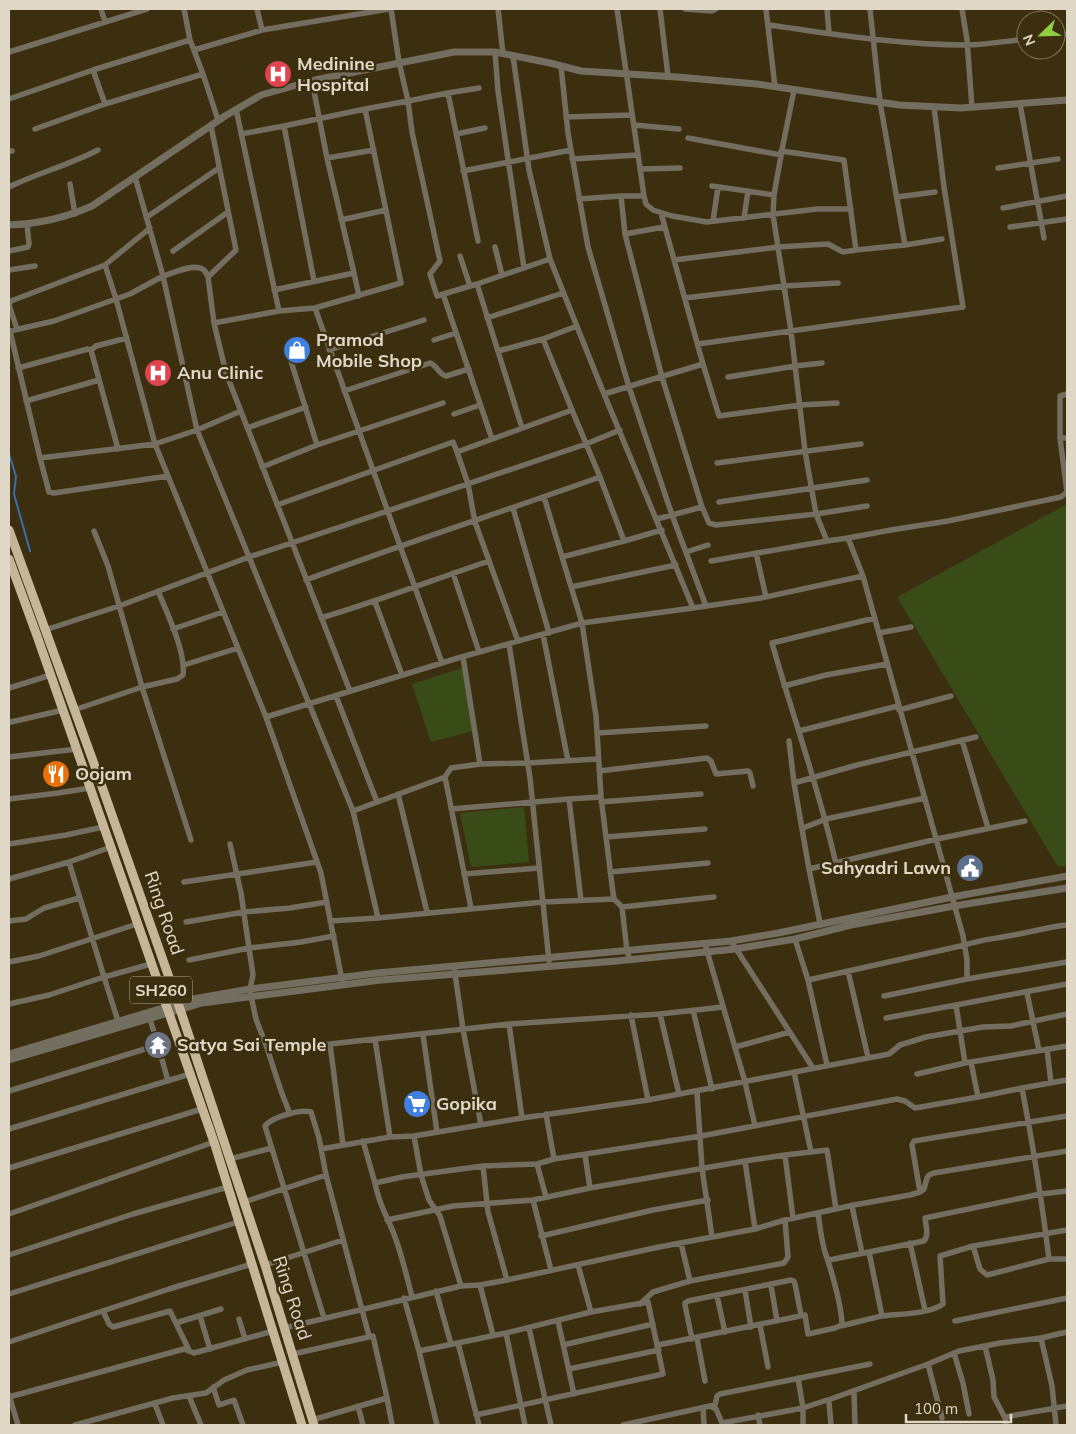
<svg xmlns="http://www.w3.org/2000/svg" width="1076" height="1434" font-family="Mulish,sans-serif">
  <rect width="100%" height="100%" fill="#3c2f10"/>
  <path fill="#394b16" d="M1067,504v362l-9,1 -161,-270z
    M462,668l12,63 -43,11 -19,-58z
    M524,807l5,55 -58,5 -11,-54z"/>
  <g fill="none" stroke-linecap="round" stroke-linejoin="round">
    <path stroke="#3b6db2" stroke-width="2" d="M9,454l7,22 -2,18 16,57"/>
    <path stroke="#746e60" stroke-width="5.5" d="M101,9l4,13
      M184,9l6,31 13,34 15,46
      M257,9l5,21
      M498,9l5,45
      M617,9l27,187h-23
      M660,9l8,67
      M685,9l27,2 4,-2
      M766,9l9,78
      M827,9l2,24
      M962,9l5,31 5,67
      M769,25c65,9 130,20 196,20 20,0 41,-4 61,-6
      M1056,36l11,-2
      M194,50l68,-20 127,-21
      M9,52l138,-43
      M495,52l3,39 26,177
      M513,56l16,114 21,89 54,135 89,214 -111,15 -38,-126
      M561,66l7,67 20,114 41,140 43,128 34,91
      M93,70l12,34 98,-30
      M794,90l-12,60 -8,45 -1,20 18,116 14,120 11,63 11,27 21,-3 15,38 100,360 4,24v19l100,-17
      M448,93l31,-5
      M9,99l84,-29 97,-30
      M1020,104l24,134
      M236,109l43,202
      M566,117l66,-2
      M634,125l45,4
      M211,126l25,124 -28,27 6,46 12,50 124,318
      M284,126l81,-17
      M35,129l70,-25
      M241,134l43,-8 30,155
      M456,134l29,-6
      M688,138l93,17
      M9,151h3
      M781,151l63,9 12,90 49,-5 -25,-143 -10,-93
      M327,158l47,-8
      M572,159l66,-4
      M998,168l60,-9
      M641,169l39,-1
      M463,171l108,-21
      M135,177l28,99 -33,18 -76,27 -44,10 30,127 115,-14 111,273
      M70,184l5,30
      M712,186l62,9
      M9,187c29,-14 60,-22 89,-37
      M644,196l2,8 7,6 19,6 35,6 110,-13h34
      M897,197l38,-5
      M579,199l42,-3 4,38 37,143 40,130 7,16 7,2 100,-11 51,-8
      M1003,208l64,-12
      M147,217l72,-49
      M744,218l4,-27
      M341,220l45,-10
      M713,221l5,-34
      M1010,227l57,-8
      M625,234l39,-7
      M478,241l-30,-148 -40,8 4,31 28,129 -10,13 7,22 40,-12 45,144
      M905,245l37,-6
      M495,247l7,28
      M9,251l19,-4 1,-3 -2,-20
      M173,251l55,-39
      M460,256l10,30
      M674,260l104,-13 33,-2 17,-1 15,8 13,-2
      M105,265l11,34 39,145 42,-14 44,-19
      M9,270l26,-4
      M354,273l5,23
      M208,277c-2,-4 -3,-8 -8,-9 -10,-3 -27,5 -37,8l34,154 156,381 25,107
      M477,284l73,-25
      M274,290l80,-17 -27,-115 -15,-77
      M443,294l49,145
      M685,298l99,-12 54,-3
      M315,308l86,-25 -36,-174 43,-8 -9,-39 -8,-53
      M487,318l76,-25
      M214,323l65,-12 36,-3 127,355
      M17,329l-8,-24 2,-4 94,-36 45,-37
      M434,340l22,-7
      M698,344l265,-37 -19,-120 -10,-80
      M91,350l27,99
      M329,350l95,-30
      M498,351l45,-12
      M290,358l27,87 126,-42
      M703,364l16,52 81,-11 37,-2
      M18,368l70,-19 3,1 5,-4 31,-8
      M728,377l67,-11 27,-3
      M344,391l86,-28c7,2 8,11 16,13l23,-7
      M604,394l99,-30 -42,-151
      M26,401l73,-21
      M454,414l26,-9
      M247,428l59,-21
      M1060,438v-42l7,-2
      M40,458l9,34 5,1 114,-17
      M717,463l144,-19
      M262,467l55,-22
      M600,477l24,64 38,-11
      M719,502l148,-22
      M277,505l176,-63 4,10
      M513,508l36,125
      M657,519l45,-12
      M94,531l14,35 34,121 49,153
      M848,538l43,-8 57,-9 113,-24 6,-5 -7,-54h7
      M686,552l22,-7
      M756,553l10,44
      M562,557l62,-16
      M711,561l116,-20
      M453,573l26,79
      M306,580c97,-36 196,-68 294,-103l-28,-67
      M571,587l105,-22
      M375,602l27,73
      M693,608l68,-10 102,-22
      M321,618c57,-17 112,-38 168,-57
      M173,629l50,-17
      M45,630l74,-24 130,-49 94,-31 243,-82 34,-14
      M879,633l32,-6
      M543,634l25,127
      M518,641l-43,-119 -7,-38 -11,-32 115,-42 -29,-71 34,-13
      M509,644l21,134 19,183
      M184,665l54,-17
      M784,686l42,-11 61,-11
      M9,688l42,-13
      M336,696l41,106
      M74,710l68,-23 35,-8 6,-4c3,-23 -16,-62 -25,-84
      M899,710l52,-14
      M11,722l52,-12
      M799,731l99,-25
      M597,733l109,-7
      M962,740l26,88
      M789,741l5,42 15,86
      M9,757l68,-8
      M480,764l47,-1 71,-4
      M599,771l108,-13 4,3 5,13 32,-3 2,2 3,13
      M445,777l26,131
      M794,783l63,-18 119,-28
      M398,794l29,118
      M9,799l49,-6 32,-5
      M569,799l32,-2
      M601,802l100,-8
      M451,809l118,-10 12,101
      M353,811l92,-34 6,-9 29,-4 -17,-107
      M803,828l23,-9 99,-21
      M606,837l99,-8
      M9,844l57,-9 37,-8
      M230,844l11,49 8,55 4,27 -3,14 1,7 5,23 11,29 63,-4
      M69,862l42,-15
      M836,864c-17,-76 -43,-147 -64,-221l103,-25
      M610,872l98,-9
      M464,874l75,-6
      M9,879l60,-17 35,115 47,-13
      M184,882l133,-20
      M622,907l92,-10
      M9,921l17,-2 18,-11 35,-10
      M330,921l48,-3 165,-16 71,-3
      M186,922l58,-10 46,-4 37,-6
      M820,923l-11,-54 128,-30 88,-18
      M795,939l13,41 19,85
      M731,941l82,127
      M705,944l40,138 10,44
      M189,960l60,-12 52,-6 33,-6
      M9,962l30,-6 98,-32
      M454,967l9,62 18,96
      M848,971l20,86
      M342,980l-21,-107 -55,-156 192,-59 124,-35 14,93 5,81 12,96 1,6 8,8 5,44 3,9
      M808,980l157,-35c15,-5 28,-6 43,-9 20,-3 39,-9 59,-11
      M1027,993l12,57
      M884,996l83,-17
      M9,1004l40,-9 55,-18 14,44
      M693,1010l19,79
      M660,1014l19,80
      M631,1015l17,85
      M149,1016l9,29
      M886,1018l70,-13
      M509,1024l13,94
      M423,1035l14,97
      M375,1039l134,-15 151,-10 63,-7
      M735,1047l55,-15
      M267,1048l14,43 9,23
      M1047,1049l4,34
      M965,1063l-9,-58 111,-21
      M794,1072l17,80
      M917,1074l48,-11 102,-17
      M1022,1088l45,-8
      M9,1091l149,-46 10,36
      M697,1092l5,76 10,69
      M978,1097l44,-9c11,57 20,114 27,171
      M546,1114l8,45
      M9,1129l181,-55
      M414,1136l7,39 8,25 11,16 21,70
      M363,1141l12,42 27,-6 81,-11 54,-2 17,-5 147,-23 196,-37 8,2 10,7 63,-11 -7,-35
      M343,1145l-13,-101 45,-5 15,98
      M321,1149l69,-12 24,-1 108,-18 126,-18 241,-46 11,-9 26,-8 57,-10 28,-1 56,-12
      M585,1155l5,33
      M785,1155l42,-5 9,59
      M230,1159l42,-11
      M537,1164l9,33
      M483,1166l5,46 19,68
      M9,1168l193,-59
      M375,1183c4,23 13,34 20,54 7,19 12,40 17,60
      M920,1192l-8,-47 2,-4 153,-25
      M533,1200l57,-12 155,-27
      M244,1202l82,-27
      M852,1206l10,47
      M9,1214l205,-72
      M387,1220l66,-14 80,-6 18,70
      M755,1229l-10,-68 40,-6 8,63
      M541,1236l112,-26 55,-10
      M681,1243l9,38 94,-18 4,-6 -3,-37
      M910,1243l15,67
      M973,1246l7,23 7,6 62,-16h18
      M869,1252l13,64
      M9,1255l124,-41 95,-27
      M829,1260l95,-19c5,-6 2,-15 1,-23l116,-24 26,-3
      M265,1265l78,-25
      M578,1265l13,47
      M480,1285l13,50
      M771,1285l6,36
      M745,1290l6,37
      M436,1291l15,53
      M9,1294l229,-72
      M717,1296l8,36
      M404,1298l15,53 18,74
      M640,1304l13,-12 37,-11
      M103,1311l6,13 4,3 57,-16 19,39
      M200,1316l10,33
      M324,1318l-59,-192c7,-9 35,-17 46,-14l8,26 7,37 43,161
      M239,1319l6,20
      M558,1321l16,73
      M955,1321l112,-23
      M176,1323l45,-14
      M760,1325l8,42
      M840,1326c14,-3 28,-7 42,-10 16,-2 48,-2 61,-12l-3,-48 33,-10 94,-16
      M284,1328l177,-42 19,-1 27,-5 152,-33 96,-18 30,-9 69,-15 56,-10 10,-3 4,-3 3,-11 2,-3 5,-2 133,-22
      M529,1328l22,97
      M506,1333l19,92
      M697,1338l8,43
      M1041,1338l26,-6
      M692,1339l-7,-34v-2l3,-2 103,-21 3,1 1,3 6,31
      M9,1342l160,-53 83,-25
      M458,1343l21,82
      M563,1345l90,-21
      M658,1345l147,-30 3,19 27,-6 7,-3c0,-18 -11,-56 -17,-73 -4,-13 -5,-26 -7,-39
      M985,1346l8,34 1,17 11,21 1,7
      M419,1351l87,-18 85,-21 57,-10 15,72 -187,41
      M954,1353l9,30 6,31
      M293,1354l80,-18 14,62 -75,22
      M928,1364l14,54
      M569,1369l90,-19
      M798,1378l5,30v17
      M213,1387l6,18 15,-5 9,25
      M854,1392l1,33
      M9,1395l9,30
      M189,1396l12,29
      M9,1397l175,-48 10,4 79,-22
      M387,1398l5,27
      M828,1400l100,-36 31,-13 41,-8 41,-5 11,48 4,39
      M155,1404l8,21
      M358,1406l5,19
      M710,1406l5,-1 2,-9 3,-2 150,-30
      M703,1408l1,17
      M758,1415l2,10
      M1005,1418l5,-2 57,-10
      M722,1423l81,-15 24,-8 2,2 2,23
      M75,1425l98,-27 33,-5 18,-13 23,-10 36,-8
      M623,1425l87,-19 6,3 7,16"/>
    <path stroke="#746e60" stroke-width="7" d="M9,225c30,-1 56,-7 83,-19l133,-90 36,-21 54,-15 139,-28h41l55,11 31,8 96,6 80,7 142,21 62,3 106,-8
      M9,1054l184,-55 57,-10 127,-16 354,-32 47,-8 174,-36 115,-21
      M9,1060l193,-57 179,-23 236,-19 118,-12 60,-10 56,-14 103,-19 113,-18"/>
    <path stroke="#c4b697" stroke-width="9" d="M9,530l84,231 85,242 87,262 49,160
      M9,559l27,74 178,509 88,283"/>
  </g>
  <defs>
    <g id="hospital-disc" transform="scale(1.4375)"><circle r="9.5" fill="#e0444e" stroke="#3c2f10"/><path d="M-5-5h3v3.5h4V-5h3V5h-3V1.5h-4V5h-3Z" fill="#fff"/></g>
    <g id="shop-disc" transform="scale(1.4375)"><circle r="9.5" fill="#3f7fe0" stroke="#3c2f10"/><path d="M-5-2.5h2.3a2.7 3.5 0 0 1 5.4 0H5L5.5 6h-11ZM-1.5-2.5h3a1.5 2.3 0 0 0-3 0Z" fill="#fff"/></g>
    <g id="restaurant-disc" transform="scale(1.4375)"><circle r="9.5" fill="#e8710a" stroke="#3c2f10"/><path d="M-5-6h1v4h1v-4h1v4h1v-4h1v5L-1.5 .5V6h-2V.5L-5-1ZM5-6V6H3V1.5H1.5Q1.5-4 5-6Z" fill="#fff"/></g>
    <g id="civic-disc" transform="scale(1.4375)"><circle r="9.5" fill="#5c6f8a" stroke="#3c2f10"/><path d="M-.6-6.5H3V-4.5H.6V-3L4-1V1h2V6H-6V1h2V-1L-.6-3ZM-1.2 2.5V6h2.4V2.5Z" fill="#fff"/></g>
    <g id="temple-disc" transform="scale(1.4375)"><circle r="9.5" fill="#6b7280" stroke="#3c2f10"/><path d="M0-6L5-2H3V0L6.5 2.5H4V6H1.5V3h-3V6H-4V2.5H-6.5L-3 0V-2H-5Z" fill="#fff"/></g>
    <g id="supermarket-disc" transform="scale(1.4375)"><circle r="9.5" fill="#3f7fe0" stroke="#3c2f10"/><path d="M-6-5.5h2.5l.6 2H6L4.5 2H-2.5L-4.4-4H-6ZM-1.5 3.2a1.3 1.3 0 1 0 .1 0ZM3 3.2a1.3 1.3 0 1 0 .1 0Z" fill="#fff"/></g>
  </defs>
  <g fill-rule="evenodd">
    <use href="#hospital-disc" x="278" y="74"/>
    <use href="#shop-disc" x="297" y="350"/>
    <use href="#hospital-disc" x="158" y="373"/>
    <use href="#restaurant-disc" x="56" y="774"/>
    <use href="#civic-disc" x="970" y="868"/>
    <use href="#temple-disc" x="158" y="1045"/>
    <use href="#supermarket-disc" x="417" y="1104"/>
  </g>
  <g text-anchor="middle" stroke-width="5" stroke-linejoin="round" paint-order="stroke">
    <rect fill="#3c2f10" stroke="#afa590" stroke-width="1" x="130" y="976.5" width="62" height="27" rx="4"/>
    <g font-size="16" font-weight="bold" fill="#e0d8c7">
      <text x="161" y="996">SH260</text>
    </g>
    <g font-size="18" font-weight="bold" fill="#e0d8c7" stroke="#3c2f10" text-anchor="start">
      <text x="297" y="70">Medinine<tspan x="297" dy="21">Hospital</tspan></text>
      <text x="316" y="346">Pramod<tspan x="316" dy="21">Mobile Shop</tspan></text>
      <text x="177" y="379">Anu Clinic</text>
      <text x="75" y="780">Oojam</text>
      <text x="951" y="874" text-anchor="end">Sahyadri Lawn</text>
      <text x="177" y="1051">Satya Sai Temple</text>
      <text x="436" y="1110">Gopika</text>
    </g>
    <g font-size="18" fill="#e0d8c7" stroke="#3c2f10">
      <text transform="translate(164 913) rotate(71)" y="6">Ring Road</text>
      <text transform="translate(292 1298) rotate(72)" y="6">Ring Road</text>
    </g>
  </g>
  <rect width="1076" height="1434" fill="none" stroke="#e0d8c7" stroke-width="20"/>
  <g transform="translate(1041 35) rotate(247)"><circle r="24" fill="#3c2f10" stroke="#7e7359"/>
  <path d="M0-4L9 19L0 12L-9 19Z" fill="#90cd41"/>
  <text y="-8" font-size="14" font-weight="bold" text-anchor="middle" fill="#e0d8c7">N</text>
  </g>
  <path d="M906 1414v8h105v-8" fill="none" stroke="#e0d8c7" stroke-width="2.5"/>
  <text x="914" y="1414" font-size="15" fill="#e0d8c7" stroke="#3c2f10" stroke-width="4" paint-order="stroke">100 m</text>
</svg>
